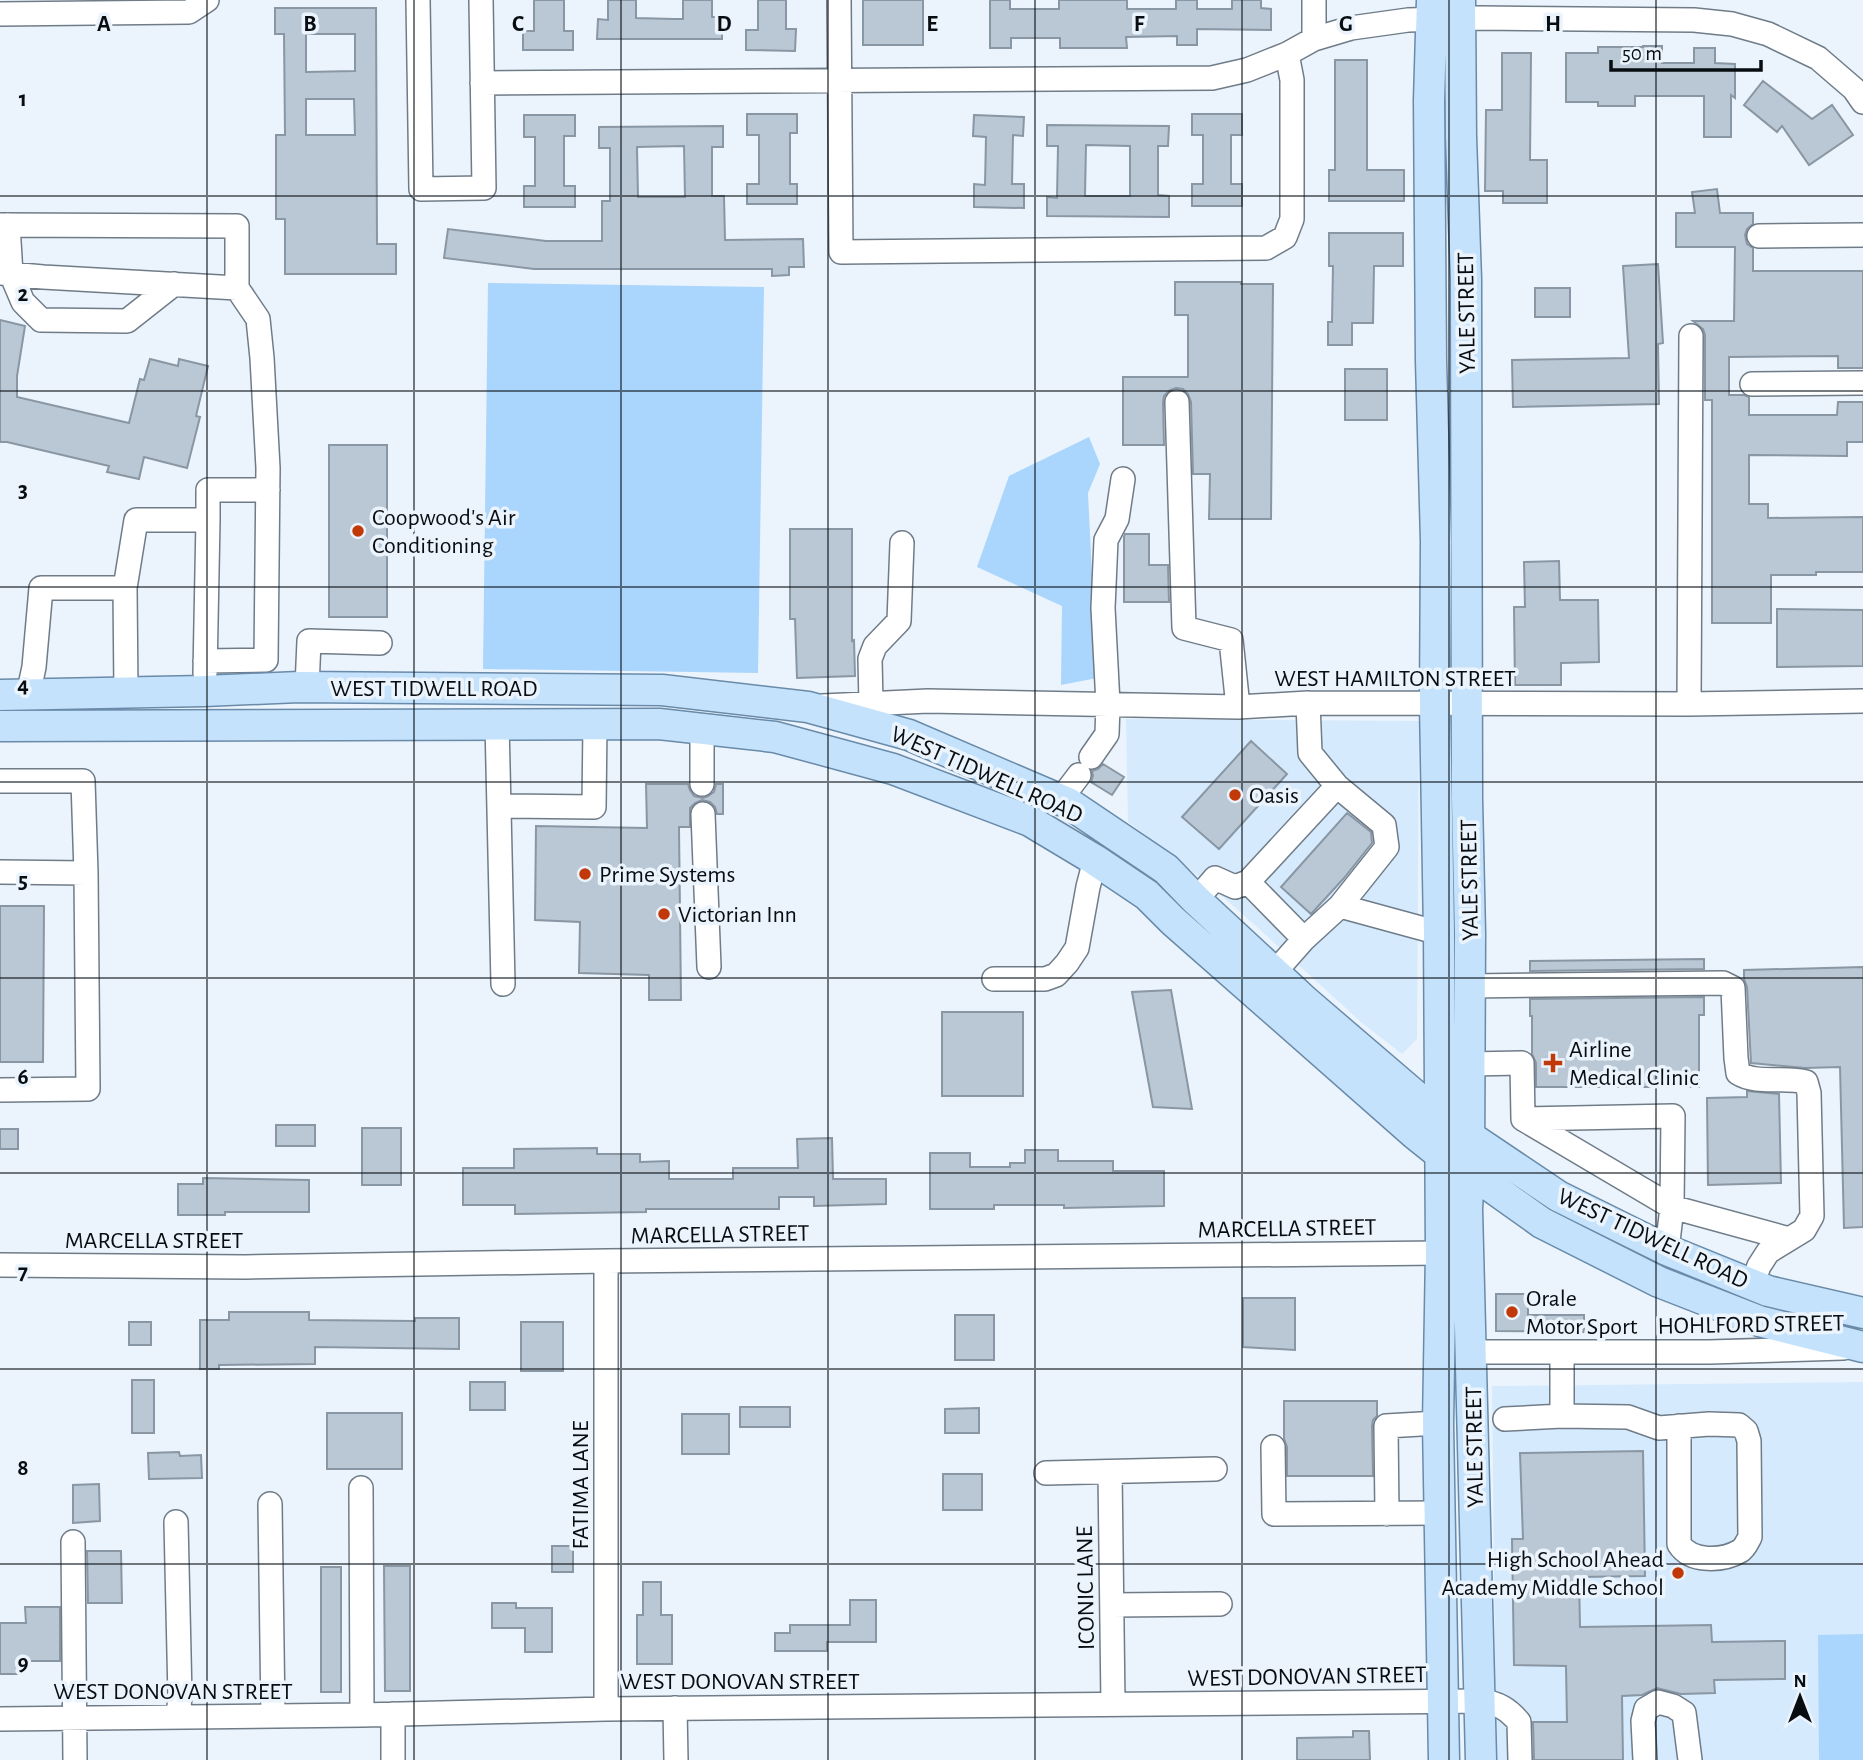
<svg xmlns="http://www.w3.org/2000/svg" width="1863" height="1760" font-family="'Alegreya Sans',sans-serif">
  <rect width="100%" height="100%" fill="#ebf4fc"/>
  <path fill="#d6eafe" d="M1126,719l293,2 -2,318 -15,15 -41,-32 -104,-95 -52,-46 -77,-59z
    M1863,1382v378h-367l-4,-374z"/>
  <path fill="#aad5fc" d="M488,283l276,4 -6,386 -275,-4z
    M1089,437l11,27 -12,29 9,185 -36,7 1,-79 -85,-39 32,-91z
    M1863,1634v126h-44l-1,-125z"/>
  <path fill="#bac8d5" stroke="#8996a3" stroke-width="2" fill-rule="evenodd" d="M534,0h30v31h9v19h-50v-19h11z
    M608,0h28v18l38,1h9v-19h29v17h10v22h-125l1,-20 10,1z
    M758,0h28v29h10l-1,22 -49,-1v-20h12z
    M863,0h60v45h-60z
    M990,0h20v9h49v-9h68v9h49v-9h21v9h35v-9h29v8l10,1v21l-74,-1v16h-20v-9l-51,1 1,11h-67v-10h-49v10h-21z
    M275,8h101l1,236h19v30h-111v-55h-9v-84h9l-1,-101h-9zM306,34h49v37l-49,1zM306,99h48l1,36h-49z
    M1643,46h19v17h32v-15h21v15l20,1v34l-4,-3v42h-27v-41h-69v10h-37v-4h-32v-49h32v-6h45z
    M1502,53h29l-1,107h17v43h-44v-12h-18l1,-81h16z
    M1335,60h32v110h37v31h-75v-31h6z
    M1763,81l49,38 20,-14 21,30 -44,30 -27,-39 -5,6 -33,-27z
    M747,114h50v19h-7v51h7v20h-50v-20h12v-49h-12z
    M1192,114h50v21h-11v49h11v22h-50v-22h11v-49h-11z
    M524,115h51v21h-11v50h11v21h-51v-21h11v-49h-11z
    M974,115l50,2 -1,19 -10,-1 -1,49h12v24l-50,-1v-23l11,1 1,-48 -13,-1z
    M1047,125l122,1 -1,20h-10v49l11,1v21l-122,-1v-19l10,1 1,-52h-11zM1086,145l44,1v50h-45z
    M723,126v21h-11v49h12l1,44 78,-1 1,28h-15v8l-17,1v-7h-238l-90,-11 4,-29 98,12h56v-40h8v-53h-11v-21zM684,146l1,51h-47l-1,-50z
    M1717,189l3,24h33v11l-6,5 -2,6 2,9 6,4v23h110v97h-25v-12l-109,1v38h15l5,2v18h88l1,-13h25v40h-16v14l-98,-1v49h19v14l95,-1v55h-47v3h-45v48h-59v-223h-7v-65l-2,-6 -10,-8h41l1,-74h-59v-34h19l-3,-21z
    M1329,233h74v33h-29l-1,57h-21v22h-24v-23h4l1,-56h-4z
    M1658,264l5,79 -5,1 1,60 -146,3 -1,-47 117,-2 -6,-92z
    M1175,282h66v2h32l-2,235h-62l1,-45h-17l-2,-72 -3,-8 -5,-5 -7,-1 -6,2 -6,6 -1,6 1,43h-41v-68h65v-62h-13z
    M1535,288h35v29h-35z
    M0,320l25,6 -8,50v21l112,26 11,-44 4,1 6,-21 28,7 1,-7 29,7 -12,50 4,1 -13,51 -43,-11 -5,22 -32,-7 2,-6 -102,-24h-7z
    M1345,369h42v51h-42z
    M329,445h58v172h-58z
    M790,529h62v112l2,-1 1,36 -58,2 -2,-59h-5z
    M1125,534h24v31h19l1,37h-45v-65z
    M1559,561l1,39h38l1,62 -38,1v22h-46l-1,-78h11l-1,-45z
    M1777,609l86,1v56l-86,1z
    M1251,741l36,33 -68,75 -37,-32z
    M1103,764l21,13 -12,18 -21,-13 2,-6 -1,-5 6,-2z
    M646,784h42l2,6 4,6 9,2 5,-2 6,-4 2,-8h7v30h-6l-2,-7 -5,-5 -8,-2 -7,3 -5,5v19h-11l2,173h-32v-25l-70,-2 1,-51 -45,-2 1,-94 111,2z
    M1347,813l24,19 1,11 -28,35 -33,36 -30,-27z
    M0,906h44l-1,156h-43z
    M1704,959v10l-174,2v-10z
    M1863,967v260l-19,1 -4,-161 -35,1 -54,-5 -4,-76 -3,-8v-9z
    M1171,990l21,119 -39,-2 -21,-115z
    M1704,997v18h-5v72h-163v-24l-4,-9v-38h-2v-17z
    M942,1012h81v84h-81z
    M1747,1091l32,3 2,89 -73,2 -1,-87 40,-1z
    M276,1125h39v21h-39z
    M362,1128h39v57h-39z
    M0,1129h18v20h-18z
    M832,1138l1,41h53v25l-72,2v-9h-35v12h-133v3l-131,2v-9h-52v-37h51v-19l83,-1v6h43v8l29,-1v18h64v-11h65l-1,-29z
    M1025,1150h33v11h55v10h51v35l-100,2v-3h-70v4h-64v-56h40v14h40v-4h15z
    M203,1178l106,2v32h-84v3h-47v-31h25z
    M1496,1294h32v21h56v17l-88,-1z
    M1243,1298h52v52l-52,-3z
    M229,1312h80v8l106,1v-3h44v31l-144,-2v17l-96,1v4h-19v-49h29z
    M955,1315h39v45h-39z
    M129,1322h22v23h-22z
    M521,1322h42v49h-42z
    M132,1380h22v53h-22z
    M470,1382h35v28h-35z
    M1284,1401h93v15l-4,4 -1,6 1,50h-86v-29l-3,-8z
    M740,1407h50v20h-50z
    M979,1408v25h-34v-24z
    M327,1413h75v56h-75z
    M682,1414h47v40h-47z
    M1643,1451l2,125 -66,1 1,50 131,-2 1,17 73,-1v38l-71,1 1,13 -34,1 -24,-6 -15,7 -20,1 1,64h-89l-1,-38h34l-1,-56 -52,-1 -2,-126h11l-3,-86z
    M179,1452l1,4 21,-1 1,23 -53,1 -1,-26z
    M943,1474h39v36h-39z
    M99,1484l1,37 -27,2v-38z
    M552,1546h21v26h-21z
    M87,1551h34l1,52h-34z
    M384,1566h26v125h-25z
    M321,1567h20v125h-20z
    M643,1582h18v33h11v49h-35v-49h6z
    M850,1600h26v42h-49v9h-52v-18h15v-8h60z
    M492,1603h24v5h36v44h-27v-24h-33z
    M25,1607h35v54h-42v13h-18v-51h26z
    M1353,1731h16l1,29h-73v-22l56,-1z"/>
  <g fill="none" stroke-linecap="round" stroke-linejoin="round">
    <g stroke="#6f7c88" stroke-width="26">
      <path id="minor" d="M418,0l3,189 63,-1 -3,-188
        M839,0l2,252 425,-4 19,-11 7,-18v-139l-5,-26
        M1314,0v39
        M0,14l189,-2 18,-12
        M482,83l730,-5 35,-8 40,-16 27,-15 37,-11 57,-8 70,-2 216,2 38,4 36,10 50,24 36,31 9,13
        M0,225l237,1v62l21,31 4,39 6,110 -2,192 -61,1
        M8,225l3,49 12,28 18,18 86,1 47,-37
        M1759,236l104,-1
        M0,273l43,4 194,11
        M1752,384l111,-1
        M1177,402l7,226 47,12 7,67
        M208,520v-30h60
        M125,588l11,-68h72l-3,153
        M307,687l2,-46 71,2
        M28,695l6,-28 7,-79h84l1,105
        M1308,703l2,50 27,33
        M871,704l-1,-45 5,-13 24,-25 3,-78
        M1689,704l2,-368
        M823,706l105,-5 310,6 70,-4 381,1 174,-3
        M497,723l6,261
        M702,730v54
        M1091,757l16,-23 1,-30 -5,-96 3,-68 11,-21 6,-40
        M0,781h83l3,92
        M1060,800l19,-25
        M499,806l95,1 1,-83
        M703,814l6,153
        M0,872l86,1 2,216 -88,1
        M1248,882l56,57
        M1196,900l19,-22 20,9 13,-5 89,-96 47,39 3,22 -47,59 -36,33 -30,34
        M1340,906l99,27
        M994,979h51l11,-4 11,-12 10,-15 11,-61 7,-27
        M1470,986l253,-3 10,5 3,70 2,15c19,12 47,3 68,9l3,11 3,123 -8,14 -36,22 -9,14 -7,18
        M1469,1064l53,-1 1,56
        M1667,1250l5,-43 1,-91 -150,3 149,88 117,32
        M606,1261v448
        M0,1265l245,2 361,-6 835,-8
        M1471,1352h238l134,-4
        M1562,1352v64l66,1 31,11 50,-4 30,1 7,6 3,10 1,96c-3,5 -5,11 -10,14 -17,10 -49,12 -61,-7v-118
        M1505,1419l57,-3
        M1273,1447l1,67 167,-1
        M1110,1472l3,232
        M1046,1473l169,-4
        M361,1488l1,227
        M270,1504l3,212
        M1387,1514l-1,-88 52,-3
        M176,1522l4,175 -2,20
        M73,1542l2,218
        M1112,1605l108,-1
        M675,1708l1,52
        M393,1714v46
        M0,1719l362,-4 244,-6 875,-8c17,2 27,8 38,21l1,38
        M1645,1760l-2,-39 3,-12 12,-7 15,4 11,7 6,47"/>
    </g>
    <g stroke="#698aa8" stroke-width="33">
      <path id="major" d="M1432,0l-3,101 2,260 5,180 -1,162 4,230 2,320 -3,170 6,337
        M1460,0l1,137 5,142 1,520 3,134 -1,238 -2,38 14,551
        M0,695l204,-4 95,-4 363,3 146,17 101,28 159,68 98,66 30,31 110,102 133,114 119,80 109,54 101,41 95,22
        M0,726l659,-2 116,13 118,32 137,52 65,39 52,35 26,26 242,213 25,20 29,17 73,52 117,59 100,39 104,26"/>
    </g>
    <use href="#minor" stroke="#fff" stroke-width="23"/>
    <use href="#major" stroke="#c4e2fc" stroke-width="30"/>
  </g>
  <path fill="none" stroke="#080d11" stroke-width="2" stroke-opacity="0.55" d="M207,0v1760M414,0v1760M621,0v1760M828,0v1760M1035,0v1760M1242,0v1760M1449,0v1760M1656,0v1760M0,196h1863M0,391h1863M0,587h1863M0,782h1863M0,978h1863M0,1173h1863M0,1369h1863M0,1564h1863"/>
  <g fill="#c13908" stroke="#ebf4fc" stroke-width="2.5">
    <circle cx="358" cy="531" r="7"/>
    <circle cx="1235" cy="795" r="7"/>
    <circle cx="585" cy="874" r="7"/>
    <circle cx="664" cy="914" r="7"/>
    <path d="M1549.5 1052.5h7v7h7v7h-7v7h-7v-7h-7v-7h7z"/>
    <circle cx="1512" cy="1312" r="7"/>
    <circle cx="1678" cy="1573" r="7"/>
  </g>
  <g text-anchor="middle" stroke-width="7" stroke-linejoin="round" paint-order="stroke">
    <g font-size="24" fill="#080d11" stroke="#ebf4fc">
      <text transform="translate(1466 313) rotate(-91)" y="8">YALE STREET</text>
      <text x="1395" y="686">WEST HAMILTON STREET</text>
      <text x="434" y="696">WEST TIDWELL ROAD</text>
      <text transform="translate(987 774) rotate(24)" y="8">WEST TIDWELL ROAD</text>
      <text transform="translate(1469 880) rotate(-91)" y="8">YALE STREET</text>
      <text transform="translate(1287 1228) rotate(-1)" y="8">MARCELLA STREET</text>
      <text transform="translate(720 1234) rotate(-1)" y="8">MARCELLA STREET</text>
      <text transform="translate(1653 1238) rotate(25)" y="8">WEST TIDWELL ROAD</text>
      <text x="154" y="1248">MARCELLA STREET</text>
      <text transform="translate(1751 1324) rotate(-1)" y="8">HOHLFORD STREET</text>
      <text transform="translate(1474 1447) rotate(-91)" y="8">YALE STREET</text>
      <text transform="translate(580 1485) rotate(-90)" y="8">FATIMA LANE</text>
      <text transform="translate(1085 1588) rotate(-91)" y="8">ICONIC LANE</text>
      <text transform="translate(1307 1676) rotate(-1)" y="8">WEST DONOVAN STREET</text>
      <text x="740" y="1689">WEST DONOVAN STREET</text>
      <text x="173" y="1699">WEST DONOVAN STREET</text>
    </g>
    <g font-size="24" fill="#080d11" stroke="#ebf4fc" text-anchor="start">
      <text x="372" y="525">Coopwood's Air<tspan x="372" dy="28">Conditioning</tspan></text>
      <text x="1249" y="803">Oasis</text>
      <text x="599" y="882">Prime Systems</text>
      <text x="678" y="922">Victorian Inn</text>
      <text x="1569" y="1057">Airline<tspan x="1569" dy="28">Medical Clinic</tspan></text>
      <text x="1526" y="1306">Orale<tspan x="1526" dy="28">Motor Sport</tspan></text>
      <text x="1664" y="1567" text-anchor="end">High School Ahead<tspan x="1664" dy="28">Academy Middle School</tspan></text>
    </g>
  </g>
  <g font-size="23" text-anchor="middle" font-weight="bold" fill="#080d11" stroke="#ebf4fc" stroke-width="7" stroke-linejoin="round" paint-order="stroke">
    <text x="104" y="31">A</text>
    <text x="310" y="31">B</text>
    <text x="518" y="31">C</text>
    <text x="724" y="31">D</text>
    <text x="932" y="31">E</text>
    <text x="1139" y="31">F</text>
    <text x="1346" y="31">G</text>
    <text x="1553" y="31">H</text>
    <text x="23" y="106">1</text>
    <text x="23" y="301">2</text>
    <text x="23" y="497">3</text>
    <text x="23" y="692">4</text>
    <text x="23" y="888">5</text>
    <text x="23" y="1084">6</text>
    <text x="23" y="1279">7</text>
    <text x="23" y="1475">8</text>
    <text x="23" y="1670">9</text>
  </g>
  <g transform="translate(1800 1697)" stroke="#ebf4fc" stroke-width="5" paint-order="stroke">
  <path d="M0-5L12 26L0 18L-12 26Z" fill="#080d11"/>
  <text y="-10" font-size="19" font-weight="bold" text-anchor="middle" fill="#080d11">N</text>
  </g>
  <path d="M1611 60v10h150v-10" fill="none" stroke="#080d11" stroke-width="3.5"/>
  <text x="1622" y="60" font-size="21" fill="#080d11" stroke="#ebf4fc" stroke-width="5" paint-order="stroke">50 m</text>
</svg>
